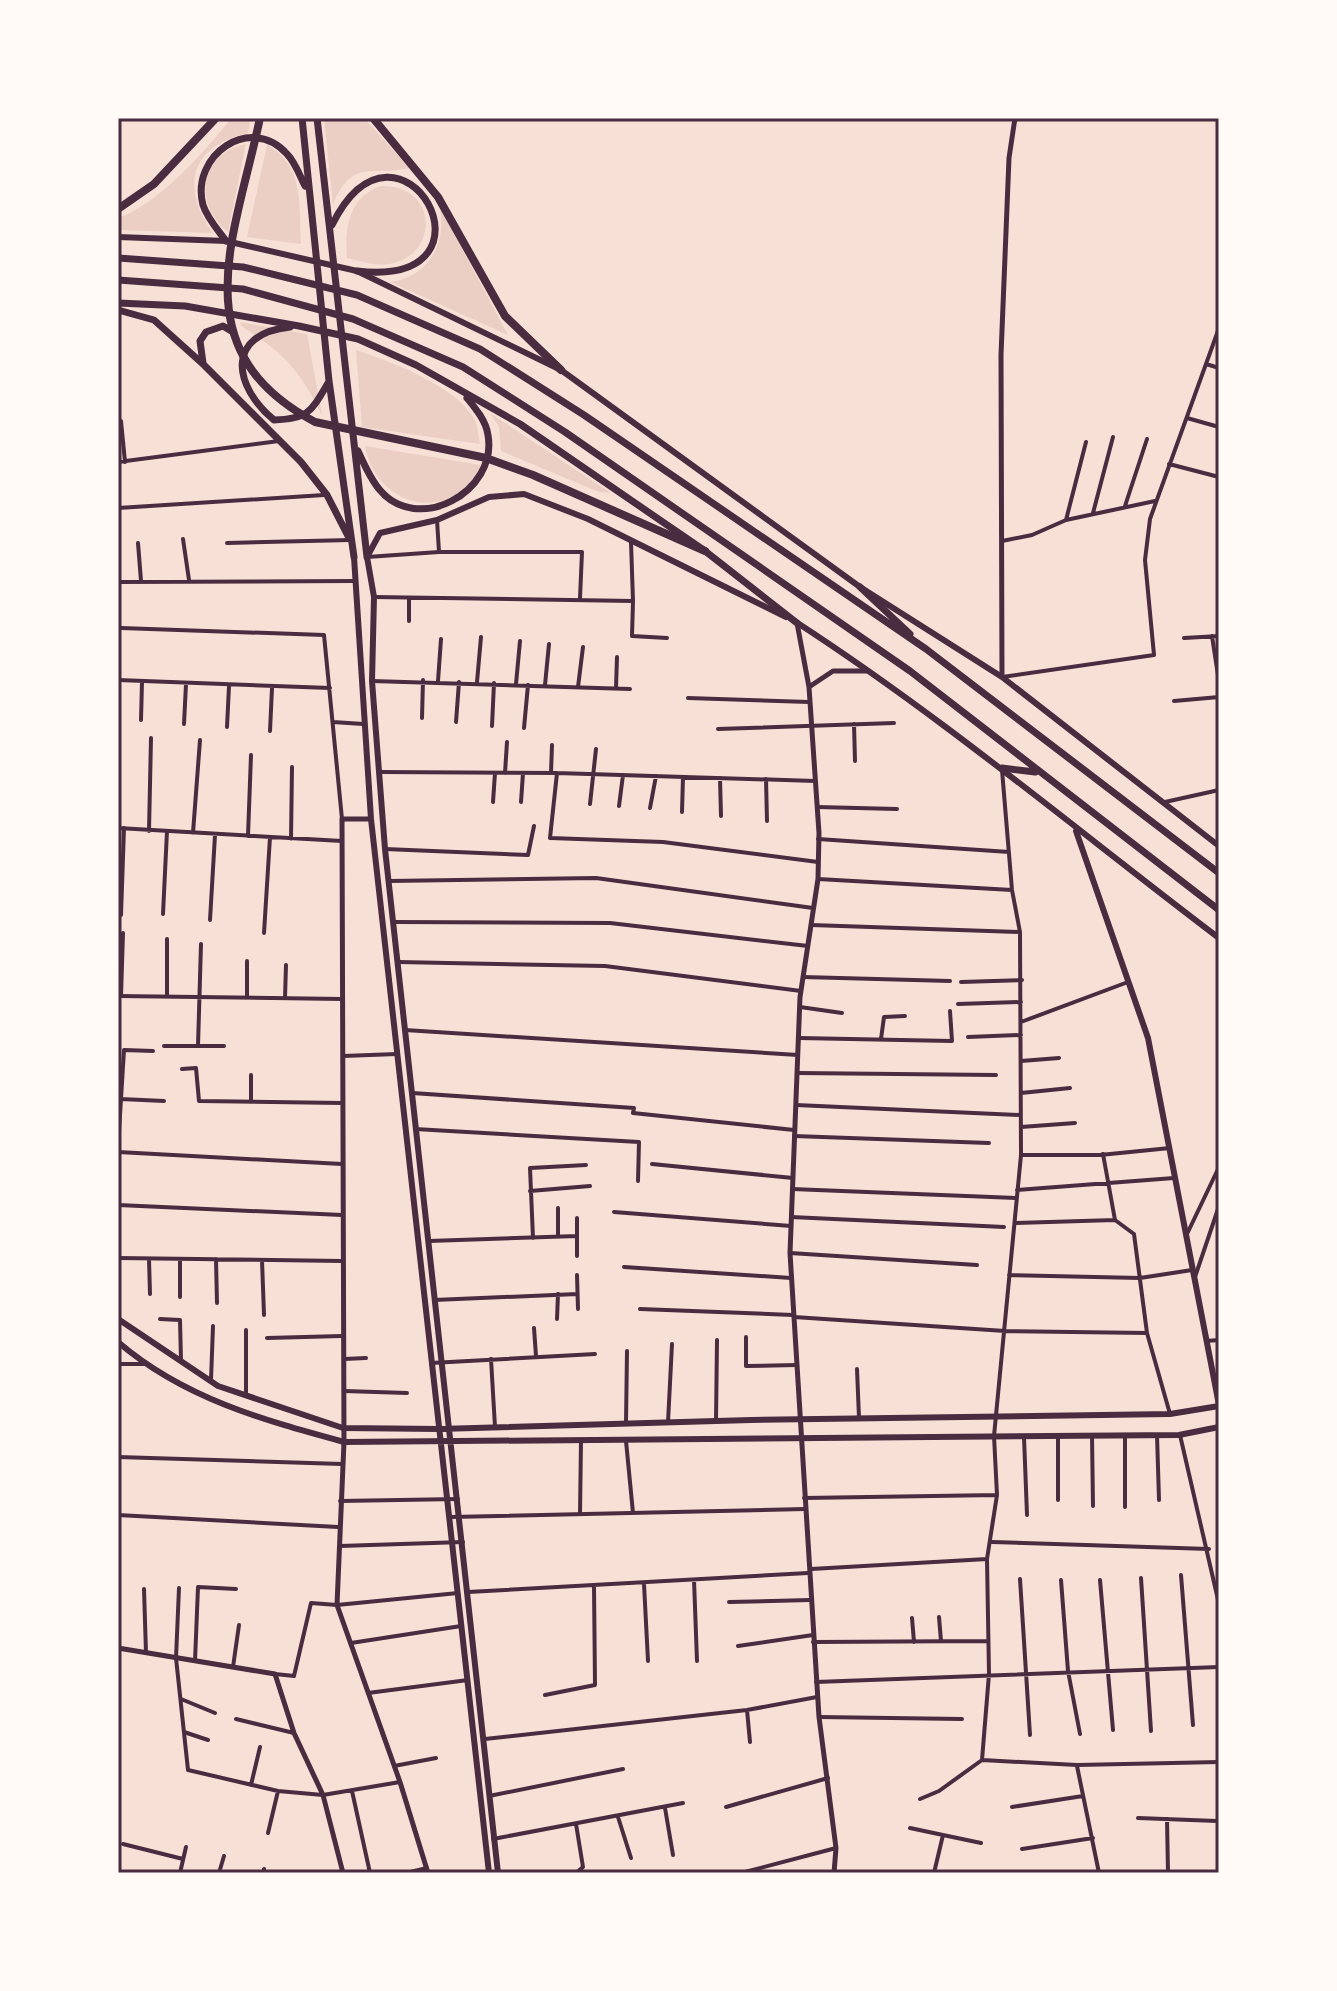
<svg xmlns="http://www.w3.org/2000/svg" width="1337" height="1991" font-family="Rubik,sans-serif">
  <rect width="100%" height="100%" fill="#f7e1d7"/>
  <path fill="#ebcfc5" d="M231,118h20l-3,15c-58,13 -68,54 -35,100l-95,-3v-12c39,-13 89,-68 113,-100z
    M324,118h40l45,50c-36,9 -57,-11 -76,37z
    M246,144l-18,88c-36,-28 -28,-79 18,-88z
    M267,145c38,20 32,62 34,99l-54,-7z
    M381,186c56,-2 60,68 9,78 -14,3 -29,-3 -43,-6 -2,-31 1,-60 34,-72z
    M440,210l7,10 61,115 -118,-53c36,-4 57,-37 50,-72z
    M240,322l67,12 15,81c-23,-46 -38,-62 -81,-89z
    M356,350c32,10 96,35 115,64 7,9 7,19 9,30l-118,-17z
    M490,413l121,80 -12,-1 -98,-41 -2,-24z
    M365,446l116,19c-29,61 -105,43 -116,-19z"/>
  <g fill="none" stroke-linecap="round" stroke-linejoin="round">
    <path stroke="#4a2c40" stroke-width="4" d="M1206,364l13,4
      M1187,418l32,9
      M121,421l4,41
      M118,462l161,-21
      M1169,464l50,13
      M1125,506l22,-67
      M118,508l206,-13
      M1093,513l20,-76
      M437,520l2,32
      M1066,520l20,-78
      M183,539l6,41
      M1002,541l30,-6 34,-15 89,-19
      M138,543l3,38
      M227,543l124,-3
      M367,557l72,-5h143l-2,46
      M118,582l237,-1
      M374,597l259,4 -2,-59
      M409,598v23
      M633,601l-1,35 35,2
      M121,628l203,7 18,184
      M1212,636l7,46
      M1184,638l35,-2
      M1002,677l152,-22 -9,-95 5,-41 69,-191
      M118,680l212,8
      M372,681l258,8
      M438,681l3,-42
      M477,682l4,-45
      M516,684l4,-43
      M545,685l4,-41
      M578,687l5,-40
      M616,688l1,-31
      M688,698l121,4
      M1174,701l45,-4
      M422,718l1,-38
      M141,720l1,-38
      M333,722l30,2
      M456,722l3,-40
      M184,724l2,-40
      M854,724l1,37
      M492,726l2,-43
      M227,727l2,-41
      M524,728l4,-43
      M718,729l176,-6
      M270,731l2,-43
      M380,772l177,1 258,8
      M505,773l2,-31
      M551,773l1,-28
      M557,773l-7,65 113,4 155,20
      M720,778l1,38
      M766,779l1,42
      M493,802l2,-29
      M521,802l2,-29
      M1165,802l54,-12
      M590,804l6,-55
      M619,806l4,-31
      M817,807l80,2
      M650,808l6,-32
      M682,812l1,-35
      M118,828l224,13
      M149,831l2,-93
      M193,833l7,-93
      M248,836l3,-81
      M291,839l1,-72
      M818,839l191,13
      M385,849l143,6 6,-29
      M818,879l194,11
      M389,881l207,-3 217,30
      M163,914l4,-83
      M121,915l3,-87
      M210,920l5,-85
      M394,922l216,1 198,23
      M811,925l209,7
      M264,933l6,-96
      M167,939v57
      M398,962l207,4 196,25
      M803,977l147,4
      M961,982l61,-2
      M118,996l224,3
      M121,996l2,-63
      M247,997v-36
      M285,998l1,-33
      M958,1004l63,-2
      M800,1007l42,6
      M1021,1022l107,-40
      M405,1030l393,25
      M968,1037l53,-2
      M799,1038l153,3 -2,-30
      M881,1039l3,-22 21,-1
      M164,1046h60
      M198,1046l3,-102
      M343,1056l54,-2
      M1021,1061l38,-3
      M182,1069l14,-1 3,33 143,2
      M797,1073l199,2
      M251,1075v27
      M412,1093l222,15 -1,5 161,17
      M1021,1093l49,-5
      M121,1099l43,2
      M796,1105l224,10
      M1021,1127l54,-4
      M415,1129l224,13 -1,39
      M794,1136l195,7
      M118,1148l6,-98 29,1
      M118,1152l224,12
      M1103,1154l12,66 19,14 13,99 23,81
      M1021,1155h79l70,-7
      M652,1164l141,14
      M792,1189l224,9
      M1017,1190l157,-12
      M530,1191l60,-5
      M118,1205l224,10
      M558,1208v28
      M614,1212l177,14
      M791,1217l213,10
      M1015,1223l100,-3
      M1187,1234l32,-67
      M533,1238l-3,-70 56,-3
      M429,1241l148,-5
      M790,1253l187,12
      M577,1256v-38
      M118,1258l224,3
      M149,1259l1,35
      M216,1259l1,44
      M180,1260v37
      M262,1260l2,55
      M624,1267l167,11
      M577,1275l1,34
      M1009,1275l131,3 52,-8
      M1195,1277l24,-71
      M434,1300l143,-6
      M640,1309l153,6
      M794,1317l211,14 142,2
      M160,1319l20,1 1,41
      M557,1319l1,-25
      M534,1328l2,28
      M246,1330v66
      M746,1337v29l51,-1
      M267,1338l75,-2
      M1206,1341l13,-1
      M344,1359l22,-1
      M491,1359l4,68
      M431,1363l164,-9
      M118,1364h26
      M857,1369l2,49
      M211,1380l2,-54
      M344,1391l63,2
      M716,1421l1,-81
      M668,1422l4,-78
      M626,1423l1,-72
      M1125,1435v72
      M1157,1435l2,65
      M1180,1435l39,169
      M1092,1436l1,70
      M1024,1437l3,78
      M626,1441l7,72
      M118,1457l224,7
      M804,1498l193,-3
      M1058,1500v-65
      M340,1501l118,-2
      M580,1514l1,-73
      M118,1515l220,12
      M450,1517l355,-8
      M992,1542l217,7
      M340,1546l123,-4
      M811,1569l176,-10
      M1181,1575l12,150
      M1141,1578l10,153
      M1020,1579l10,156
      M694,1580l3,81
      M1061,1580l7,91 12,63
      M1100,1580l13,150
      M644,1584l4,77
      M179,1588l-3,70 12,112 90,21 45,4 77,-13
      M144,1589l2,64
      M468,1592l340,-19
      M729,1602l81,-2
      M939,1617l2,24
      M912,1618l2,24
      M813,1642l174,-1
      M351,1643l110,-17
      M738,1646l75,-11
      M195,1661l3,-74 38,2
      M233,1667l6,-42
      M275,1674l19,2 17,-73 26,2 121,-12
      M816,1682l403,-15
      M368,1693l100,-13
      M545,1695l50,-10 -1,-99
      M181,1699l34,14
      M747,1710l3,32
      M819,1717l143,2
      M236,1719l58,14
      M184,1732l24,8
      M485,1739l262,-29 70,-13
      M982,1760l7,-86 -2,-115 10,-64 -3,-59 27,-281 -1,-223 -8,-42 -10,-120
      M394,1766l42,-8
      M1077,1766l22,107
      M251,1785l9,-38
      M352,1791l18,82
      M489,1796l134,-27
      M920,1799l19,-8 43,-31 95,5 142,-3
      M726,1807l102,-29
      M1012,1807l71,-11
      M665,1808l8,47
      M618,1817l13,41
      M1138,1818l79,3
      M1167,1819l1,54
      M910,1828l33,7
      M268,1833l10,-42
      M493,1839l190,-36
      M123,1844l60,15
      M1022,1849l71,-11
      M180,1873l6,-26
      M219,1873l5,-17
      M263,1873l1,-4
      M406,1873l21,-5
      M576,1873l7,-6 -7,-43
      M741,1873l95,-25
      M934,1873l9,-38 38,8"/>
    <path stroke="#4a2c40" stroke-width="5" d="M797,623l12,64 10,146 -1,46 -18,118 -10,256 29,464 17,131 -2,25
      M1002,677l-1,-322 8,-197 6,-40
      M809,687l24,-16h34
      M371,819h-29l2,623 -7,163 63,177 28,91
      M118,1648l157,26 19,59 29,62 20,78"/>
    <path stroke="#4a2c40" stroke-width="6" d="M118,237l108,4 131,30 204,99 299,217 142,90 217,169
      M354,557l17,262 118,1054
      M796,622c148,96 283,210 423,316
      M1076,831l72,207 71,367
      M118,1319l100,67 125,42 96,1 312,-9 419,-6 49,-8
      M118,1342c65,56 145,78 226,100l835,-7 40,-8
      M498,1873l-113,-1024 -13,-168 2,-84 -7,-40 13,-24 57,-13 52,-23 35,-3 64,25 198,98"/>
    <path stroke="#4a2c40" stroke-width="7" d="M302,118l27,263 25,176
      M317,118l50,439
      M332,225c68,-136 180,64 25,46
      M226,241c-8,-11 -19,-23 -23,-36 -13,-49 47,-92 84,-51 8,8 13,22 18,32
      M118,258l125,9 114,28 123,54 104,66 342,234 293,224
      M118,280l125,9 110,30 110,48 102,65 345,239 309,239
      M118,303l67,3 114,20 59,13 58,26 104,59 185,127 92,72
      M118,310l36,10 50,45 97,97 26,33 21,41
      M290,327c-65,7 -57,59 -16,93 34,-1 37,-8 54,-37
      M203,363l-3,-22 6,-9 17,-6 10,6
      M358,451c6,13 12,27 21,38 38,47 119,3 109,-54 -2,-14 -12,-26 -21,-37
      M860,587l50,47
      M1002,768l33,4"/>
    <path stroke="#4a2c40" stroke-width="8" d="M260,118c-24,116 -81,232 55,304l171,36 47,17 172,76
      M373,118l65,79 67,119 56,54
      M118,209l36,-25 62,-66"/>
  </g>
  <rect width="1337" height="1991" fill="none" stroke="#fffaf5" stroke-width="240"/>
  <rect x="120" y="120" width="1097" height="1751" fill="none" stroke="#4a2c40" stroke-width="3"/>
</svg>
